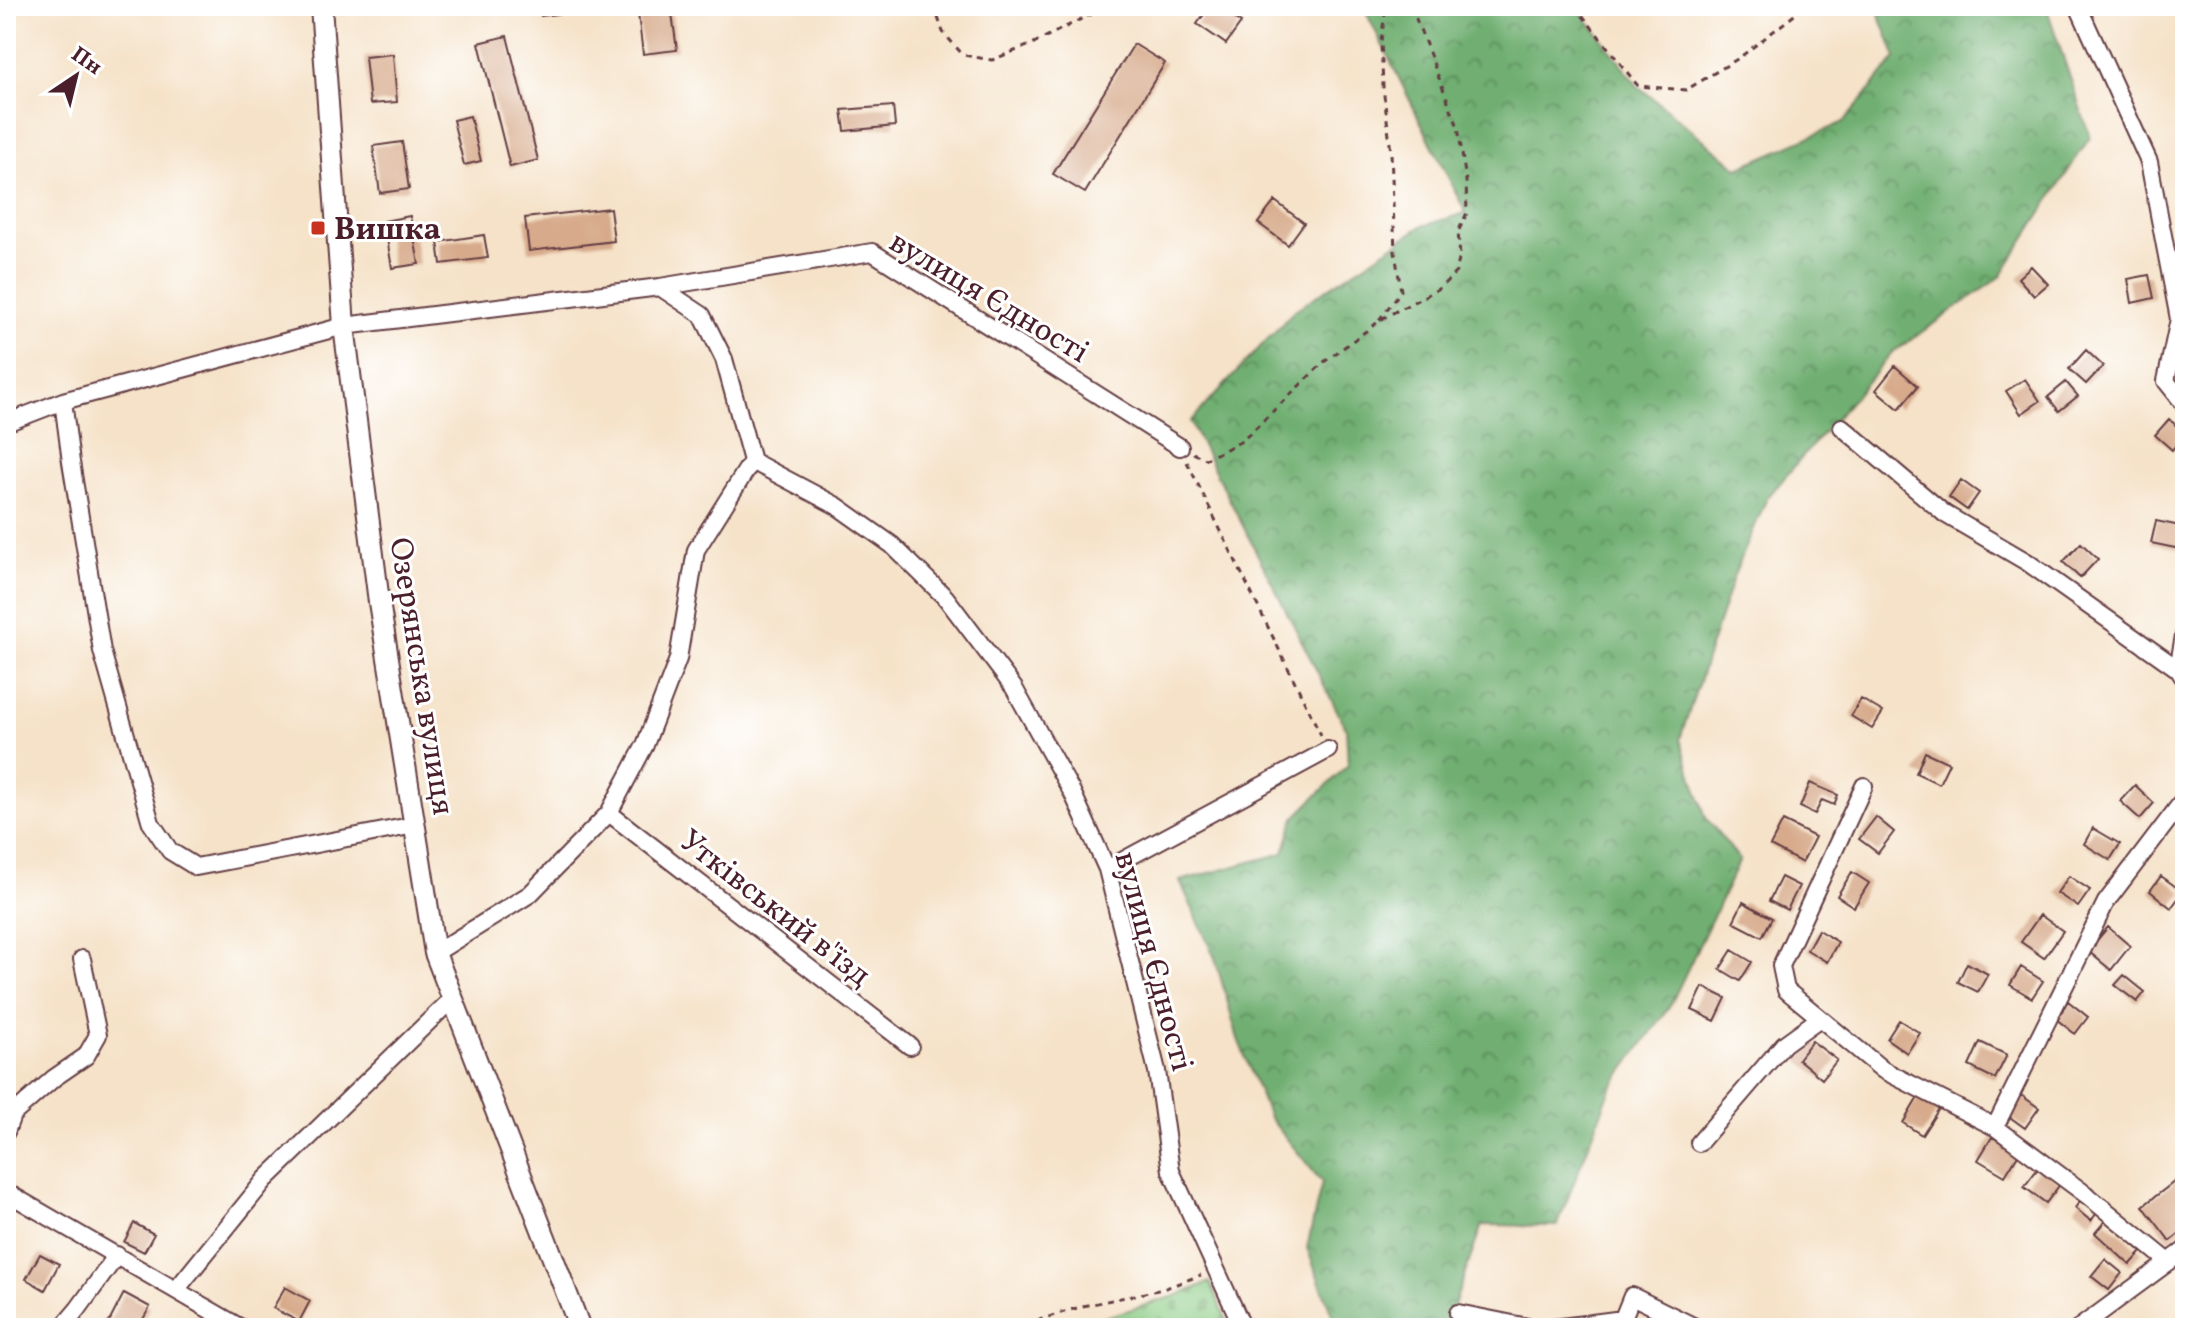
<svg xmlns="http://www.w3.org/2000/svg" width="2191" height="1334" font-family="Vollkorn,serif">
  <defs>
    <pattern id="forest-crowns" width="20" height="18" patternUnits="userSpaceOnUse" patternTransform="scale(2)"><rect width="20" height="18" fill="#6faf71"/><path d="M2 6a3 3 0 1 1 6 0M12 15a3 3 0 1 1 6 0" fill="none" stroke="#5d8e5d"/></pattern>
    <pattern id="cemetery-stones" width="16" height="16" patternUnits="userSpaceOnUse" patternTransform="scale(2)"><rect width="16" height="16" fill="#8acb83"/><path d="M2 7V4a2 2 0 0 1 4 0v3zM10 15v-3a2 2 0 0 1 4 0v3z" fill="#79ae71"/></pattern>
  </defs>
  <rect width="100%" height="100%" fill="#fff"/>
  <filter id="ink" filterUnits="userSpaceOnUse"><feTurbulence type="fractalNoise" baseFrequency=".0125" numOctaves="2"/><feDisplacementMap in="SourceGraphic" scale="16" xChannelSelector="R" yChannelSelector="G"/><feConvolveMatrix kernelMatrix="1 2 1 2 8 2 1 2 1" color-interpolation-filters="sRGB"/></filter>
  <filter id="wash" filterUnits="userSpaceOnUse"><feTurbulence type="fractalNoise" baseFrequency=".006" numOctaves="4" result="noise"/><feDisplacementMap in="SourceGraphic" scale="32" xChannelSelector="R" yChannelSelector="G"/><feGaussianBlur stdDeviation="1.8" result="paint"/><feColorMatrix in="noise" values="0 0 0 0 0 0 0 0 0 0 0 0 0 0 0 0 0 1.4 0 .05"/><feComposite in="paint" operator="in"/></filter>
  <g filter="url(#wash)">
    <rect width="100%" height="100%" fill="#f5e2c8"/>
    <path fill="url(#forest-crowns)" stroke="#5c674e" stroke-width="2" d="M1363,6h214l61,80 100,82 106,-46 52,-64 -20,-52h170l44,131 -90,140 -108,76 -125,145 -33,77 -54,164 26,79 34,42 -70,146 -59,82 -54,138 -75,-1 -36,103h-109l-30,-80 15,-66 -53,-65 -31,-78 -23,-81 -35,-77 104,-28 11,-36 53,-52 -2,-37 -156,-306 105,-112 127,-84 44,-13z"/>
    <path fill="url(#cemetery-stones)" stroke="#6a7557" stroke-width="2" d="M1210,1282l20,46h-161l110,-33z"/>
    <g id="blocks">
      <path fill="#d7aa8b" d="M540,6h25l1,7 -25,3z
        M637,6h34l6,44 -34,4z
        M1210,6h7l24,17 -15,21 -29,-20z
        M507,36l31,124 -28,7 -31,-124z
        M1134,44l31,19 -80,130 -32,-19z
        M393,54l4,48 -27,2 -5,-47z
        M893,106l2,20 -50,5 -3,-21z
        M470,116l11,45 -17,4 -11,-45z
        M402,142l7,47 -29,4 -7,-47z
        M1275,201l29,22 -16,22 -30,-22z
        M610,208l4,33 -85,10 -4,-33z
        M410,216l9,48 -27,4 -8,-47z
        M484,235l4,23 -47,6 -3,-22z
        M2031,266l17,18 -14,12 -16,-18z
        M2149,275l5,23 -22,5 -4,-24z
        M2086,350l17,16 -17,18 -17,-15z
        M1895,366l23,20 -19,23 -23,-19z
        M2025,379l15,22 -19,13 -15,-23z
        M2066,382l12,14 -19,15 -11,-14z
        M2169,419l16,14 -13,17 -17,-15z
        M1961,480l18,13 -12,17 -18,-13z
        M2156,521l29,6 -5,22 -29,-6z
        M2081,543l17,16 -18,19 -17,-16z
        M1861,699l22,13 -11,17 -21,-13z
        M1925,752l24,11 -10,21 -23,-11z
        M1810,783l28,12 -4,10 -12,-5 -7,14 -15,-7z
        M2135,785l19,18 -14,16 -20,-18z
        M1876,817l18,15 -16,21 -19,-14z
        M1783,821l32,16 -13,26 -32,-17z
        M2093,828l27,16 -10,16 -26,-16z
        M1852,872l17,11 -15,24 -17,-11z
        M2069,876l21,14 -12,17 -21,-14z
        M2161,876l22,16 -12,16 -21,-17z
        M1781,877l18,9 -12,24 -18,-9z
        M1743,902l29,16 -10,19 -29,-15z
        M2040,915l23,16 -19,27 -23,-16z
        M2108,927l22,19 -19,24 -23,-19z
        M1818,930l20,12 -11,20 -20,-12z
        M1732,950l20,12 -12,19 -20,-12z
        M1967,963l21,11 -10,18 -20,-10z
        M2021,967l22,14 -11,17 -22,-13z
        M2124,975l21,17 -8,10 -22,-17z
        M1703,987l23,11 -11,23 -23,-11z
        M2068,1001l20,16 -13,17 -20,-16z
        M1899,1020l21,13 -13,20 -20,-14z
        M1812,1041l25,19 -15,19 -24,-20z
        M1980,1042l27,13 -12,24 -26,-13z
        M1920,1094l20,13 -18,28 -19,-12z
        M2021,1095l18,13 -14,20 -18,-13z
        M1992,1137l27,16 -14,23 -27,-16z
        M2039,1167l22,16 -15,20 -22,-16z
        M2183,1175l2,3v51l-15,12 -27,-35z
        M2082,1198l16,13 -7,10 -16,-13z
        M2106,1220l36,32 -12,13 -35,-32z
        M134,1223l20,11 -10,18 -20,-10z
        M40,1254l19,10 -14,26 -19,-11z
        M2105,1259l17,14 -13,17 -18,-14z
        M285,1287l25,14 -11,21 -26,-14z
        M124,1293l26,14 -12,21h-22l-8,-4z"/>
    </g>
  </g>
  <g filter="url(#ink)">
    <use href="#blocks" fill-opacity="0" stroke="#643c43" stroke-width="2"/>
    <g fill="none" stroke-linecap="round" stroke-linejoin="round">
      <g stroke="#643c43" stroke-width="20">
        <path id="minor" d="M2078,6l71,156 30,157 -13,62 19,24
          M660,287l42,28 22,44 28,102 85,45 55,39 54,53 68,90 59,106 34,75 50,202 14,100 72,157
          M63,401l8,61 31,189 49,172 19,28 26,16 219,-42
          M6,423l57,-22 281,-75 316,-39 212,-35 308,195
          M1842,427l103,87 82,48 151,107 7,11
          M2178,669l7,-39
          M1864,786l-83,180 5,24 97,80 112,57 93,69 81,66
          M609,813l301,233
          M1107,869l221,-119
          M435,953l95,-59 79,-81 36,-68 33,-86 18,-109 56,-89
          M1995,1127l111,-225 79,-104
          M6,1132l6,-17 42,-37 32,-22 12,-21 -16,-76
          M1699,1143l85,-99 36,-26
          M6,1192l235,136
          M176,1290l89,-110 188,-182
          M1458,1313l75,15
          M62,1328l16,-19 39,-54
          M1554,1328l69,-9
          M1619,1328l13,-32 65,32
          M2079,1328l106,-78"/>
      </g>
      <g stroke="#643c43" stroke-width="24">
        <path id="tertiary" d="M321,6l23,320 35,276 56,351 145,375"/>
      </g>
      <path stroke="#643c43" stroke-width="3" stroke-dasharray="6 6" stroke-linecap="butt" d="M934,6l9,26 20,23 29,5 38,-15 77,-39
        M1575,6l63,80 48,4 53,-32 67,-52
        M1379,320l22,-29 -6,-39 -4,-100 -8,-65 -2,-46 5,-35
        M1193,453l13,6 36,-18 82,-79 61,-45 55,-29 16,-16 4,-16 -2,-24 9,-19 -1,-32 -8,-54 -47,-121
        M1187,462l134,273
        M1014,1328l69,-22 80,-17 38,-14"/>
      <use href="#minor" stroke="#fff" stroke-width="16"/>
      <use href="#tertiary" stroke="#fff" stroke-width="20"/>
    </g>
  </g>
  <rect fill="#c8321e" stroke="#fff" stroke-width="3" x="310" y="220" width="16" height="16" rx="4"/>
  <g text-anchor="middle" stroke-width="6" stroke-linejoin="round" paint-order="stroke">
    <g font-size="32" font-weight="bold" fill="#4a1f2b" stroke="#fff" text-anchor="start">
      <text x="334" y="239">Вишка</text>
    </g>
    <g font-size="32" fill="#4a1f2b" stroke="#fff">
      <text transform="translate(990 296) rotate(31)" y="11">вулиця Єдності</text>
      <text transform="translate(423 676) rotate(81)" y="11">Озерянська вулиця</text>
      <text transform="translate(776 907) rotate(38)" y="11">Утківський в'їзд</text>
      <text transform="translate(1155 961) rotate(75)" y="11">вулиця Єдності</text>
    </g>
  </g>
  <rect width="2191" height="1334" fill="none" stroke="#fff" stroke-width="32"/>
  <g transform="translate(76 76) rotate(35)" stroke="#ffffff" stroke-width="6" paint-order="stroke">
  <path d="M0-6L14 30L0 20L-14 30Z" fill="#4a1f2b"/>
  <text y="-12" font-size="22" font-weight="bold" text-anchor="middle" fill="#4a1f2b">Пн</text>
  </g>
</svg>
